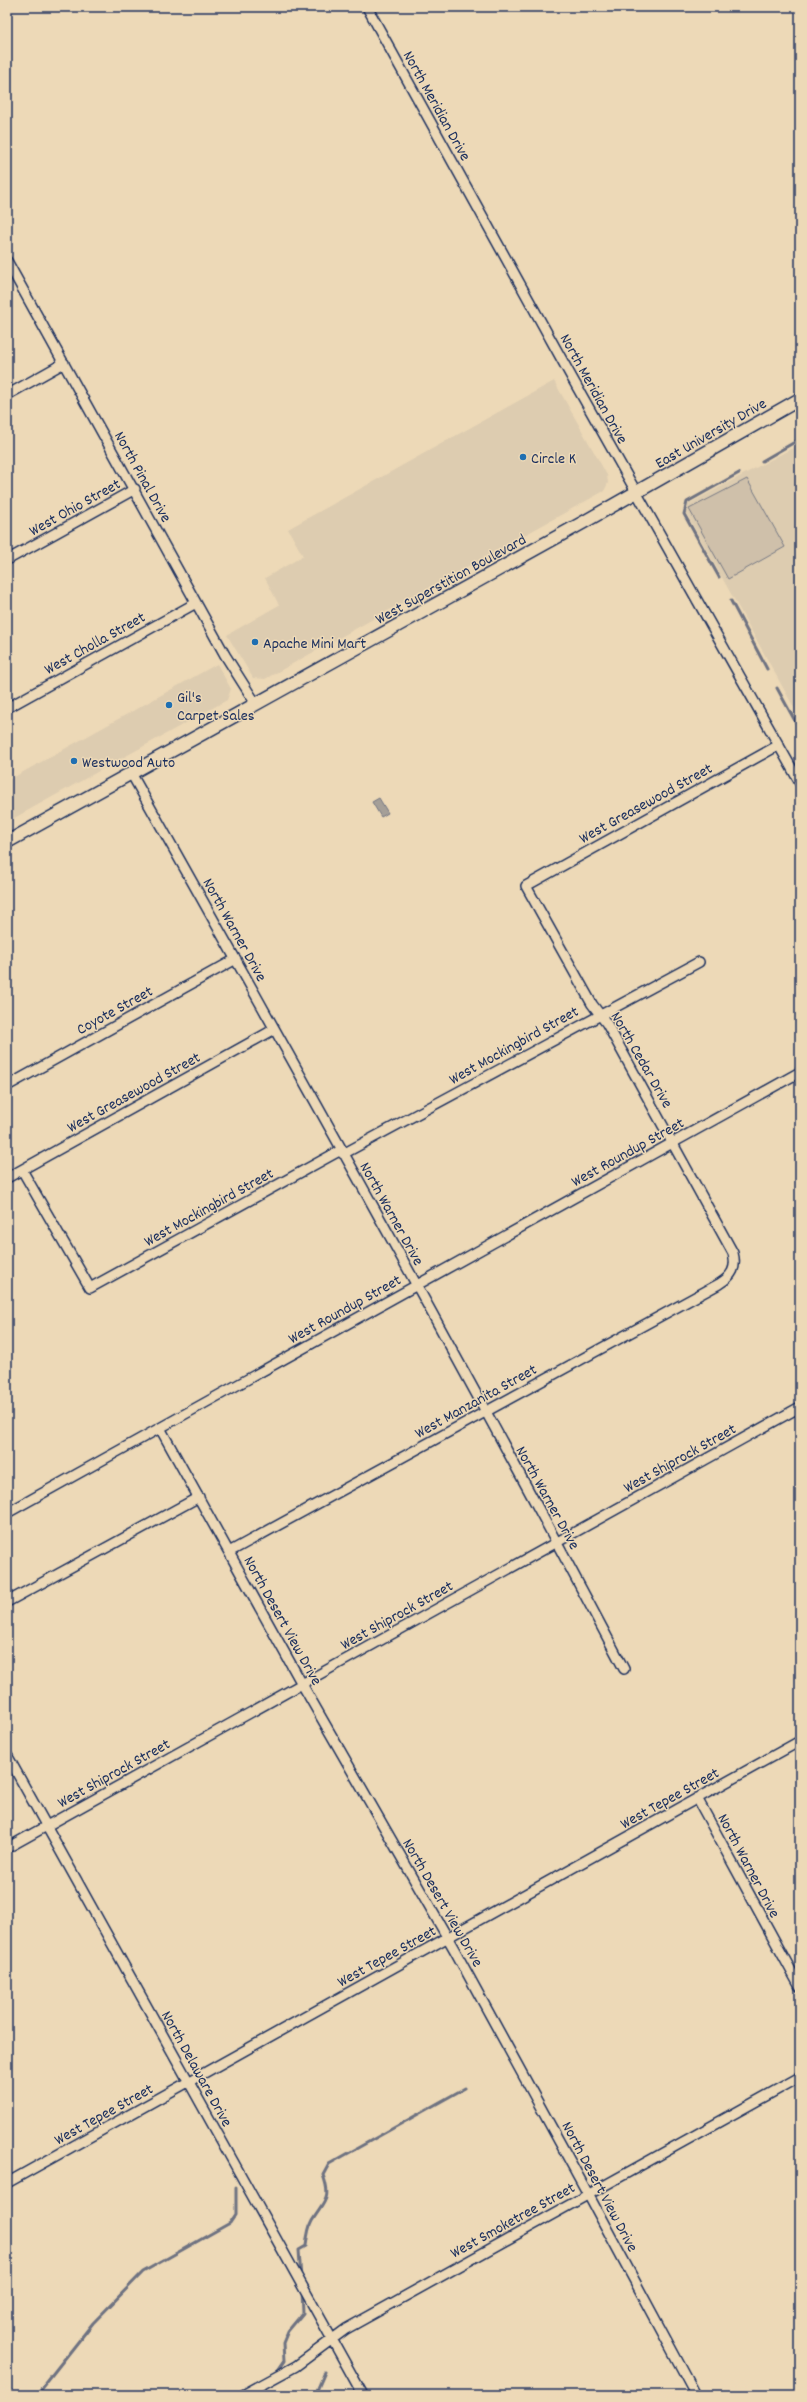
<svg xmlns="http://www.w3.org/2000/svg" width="807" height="2402" font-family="Dekko,sans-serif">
  <rect width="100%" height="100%" fill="#edd9b7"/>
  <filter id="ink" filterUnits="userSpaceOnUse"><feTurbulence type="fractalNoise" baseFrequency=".025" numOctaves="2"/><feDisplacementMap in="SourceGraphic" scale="8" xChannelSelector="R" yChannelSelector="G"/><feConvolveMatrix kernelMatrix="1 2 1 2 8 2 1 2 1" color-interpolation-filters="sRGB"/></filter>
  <g filter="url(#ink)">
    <path fill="#ddccb0" d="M554,381l53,94 1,8 -4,8 -339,188 -12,-1 -26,-43 52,-30 -14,-27 38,-22 -15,-27z
      M800,444v267l-3,2 -114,-206z
      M217,664l14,25 -4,11 -220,122v-41z"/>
    <path fill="#cfc0aa" stroke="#757884" d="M747,479l38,68 -57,32 -39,-70z"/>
    <path fill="#a59f98" stroke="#6e7281" d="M379,798l9,15 -7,4 -9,-15z"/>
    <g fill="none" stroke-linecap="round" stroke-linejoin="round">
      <path stroke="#6e7281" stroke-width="3" d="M762,461l38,-22
        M719,577l-35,-63 3,-12 52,-29
        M731,601l36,68
        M777,688l23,42
        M301,2278l-2,-28 7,-4c1,-9 2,-18 6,-25 12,-20 20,-21 11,-46l6,-11 136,-76
        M275,2374l9,-13 -1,-18 5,-12 15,-18 -1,-22
        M36,2395l57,-72 50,-51 87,-49 6,-9v-26
        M260,2395l5,-8
        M315,2395l10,-23"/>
      <g stroke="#1b2f5e" stroke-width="12">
        <path id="minor" d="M367,7l205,371 228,405
          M7,261l218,394 31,49
          M7,395l57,-32
          M7,560l128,-71
          M7,708l189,-105
          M131,773c167,297 334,595 493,896
          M7,1086l229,-127
          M343,1154l356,-192
          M22,1170l68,118 251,-138
          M7,1178l266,-148
          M160,1428l142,256 152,265 134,245 108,201
          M7,1513l793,-441
          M229,1552l490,-268c13,-8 18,-16 14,-31l-126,-229 -15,-20 -66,-118 253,-141
          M7,1602l192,-105
          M7,1755l356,640
          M697,1798l103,189
          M7,1848l793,-441
          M7,2183l793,-442
          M243,2395l53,-29 50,-37 454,-252"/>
      </g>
      <g stroke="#1b2f5e" stroke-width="15">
        <path id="major" d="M7,842l577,-320 216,-123"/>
      </g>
      <use href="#minor" stroke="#edd9b7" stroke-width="9"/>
      <use href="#major" stroke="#edd9b7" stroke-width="12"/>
    </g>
  </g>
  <g fill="#1f6fb2" stroke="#edd9b7" stroke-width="1.5">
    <circle cx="523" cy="457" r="4"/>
    <circle cx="255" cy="642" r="4"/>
    <circle cx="169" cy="705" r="4"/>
    <circle cx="74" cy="761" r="4"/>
  </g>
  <g text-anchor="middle" stroke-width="3" stroke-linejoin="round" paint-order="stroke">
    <g font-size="16" fill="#1b2f5e" stroke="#edd9b7">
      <text transform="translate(438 105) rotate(61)" y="6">North Meridian Drive</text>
      <text transform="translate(595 388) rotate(61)" y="6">North Meridian Drive</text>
      <text transform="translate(710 432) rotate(-30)" y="6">East University Drive</text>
      <text transform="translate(144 476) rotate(61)" y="6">North Pinal Drive</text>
      <text transform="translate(74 506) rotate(-29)" y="6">West Ohio Street</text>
      <text transform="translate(450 578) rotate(-29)" y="6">West Superstition Boulevard</text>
      <text transform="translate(94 642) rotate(-29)" y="6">West Cholla Street</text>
      <text transform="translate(645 802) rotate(-29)" y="6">West Greasewood Street</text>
      <text transform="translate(236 929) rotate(61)" y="6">North Warner Drive</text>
      <text transform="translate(114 1009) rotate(-29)" y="6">Coyote Street</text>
      <text transform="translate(513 1044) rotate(-29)" y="6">West Mockingbird Street</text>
      <text transform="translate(643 1059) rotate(60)" y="6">North Cedar Drive</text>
      <text transform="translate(133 1091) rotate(-29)" y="6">West Greasewood Street</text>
      <text transform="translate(627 1151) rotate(-29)" y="6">West Roundup Street</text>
      <text transform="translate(208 1206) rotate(-29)" y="6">West Mockingbird Street</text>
      <text transform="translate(393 1213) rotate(61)" y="6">North Warner Drive</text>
      <text transform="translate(344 1308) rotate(-29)" y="6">West Roundup Street</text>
      <text transform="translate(475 1400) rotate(-29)" y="6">West Manzanita Street</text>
      <text transform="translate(679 1457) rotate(-29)" y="6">West Shiprock Street</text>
      <text transform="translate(549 1497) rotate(61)" y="6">North Warner Drive</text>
      <text transform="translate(396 1614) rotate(-29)" y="6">West Shiprock Street</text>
      <text transform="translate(284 1620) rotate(61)" y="6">North Desert View Drive</text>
      <text transform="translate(113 1772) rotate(-29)" y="6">West Shiprock Street</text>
      <text transform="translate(669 1797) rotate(-29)" y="6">West Tepee Street</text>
      <text transform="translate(750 1865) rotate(62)" y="6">North Warner Drive</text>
      <text transform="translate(444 1902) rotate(60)" y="6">North Desert View Drive</text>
      <text transform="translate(386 1955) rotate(-29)" y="6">West Tepee Street</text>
      <text transform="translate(198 2068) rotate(61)" y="6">North Delaware Drive</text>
      <text transform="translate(103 2113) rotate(-29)" y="6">West Tepee Street</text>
      <text transform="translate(601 2186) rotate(62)" y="6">North Desert View Drive</text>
      <text transform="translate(512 2219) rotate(-29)" y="6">West Smoketree Street</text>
    </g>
    <g font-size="16" fill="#1b2f5e" stroke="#edd9b7" text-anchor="start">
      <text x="531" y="463">Circle K</text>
      <text x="263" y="648">Apache Mini Mart</text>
      <text x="177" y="702">Gil's<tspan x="177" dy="18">Carpet Sales</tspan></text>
      <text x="82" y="767">Westwood Auto</text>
    </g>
  </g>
  <rect width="807" height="2402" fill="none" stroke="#edd9b7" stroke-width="24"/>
  <rect x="12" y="12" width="783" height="2378" fill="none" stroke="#1b2f5e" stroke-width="1.5" filter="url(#ink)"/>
</svg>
